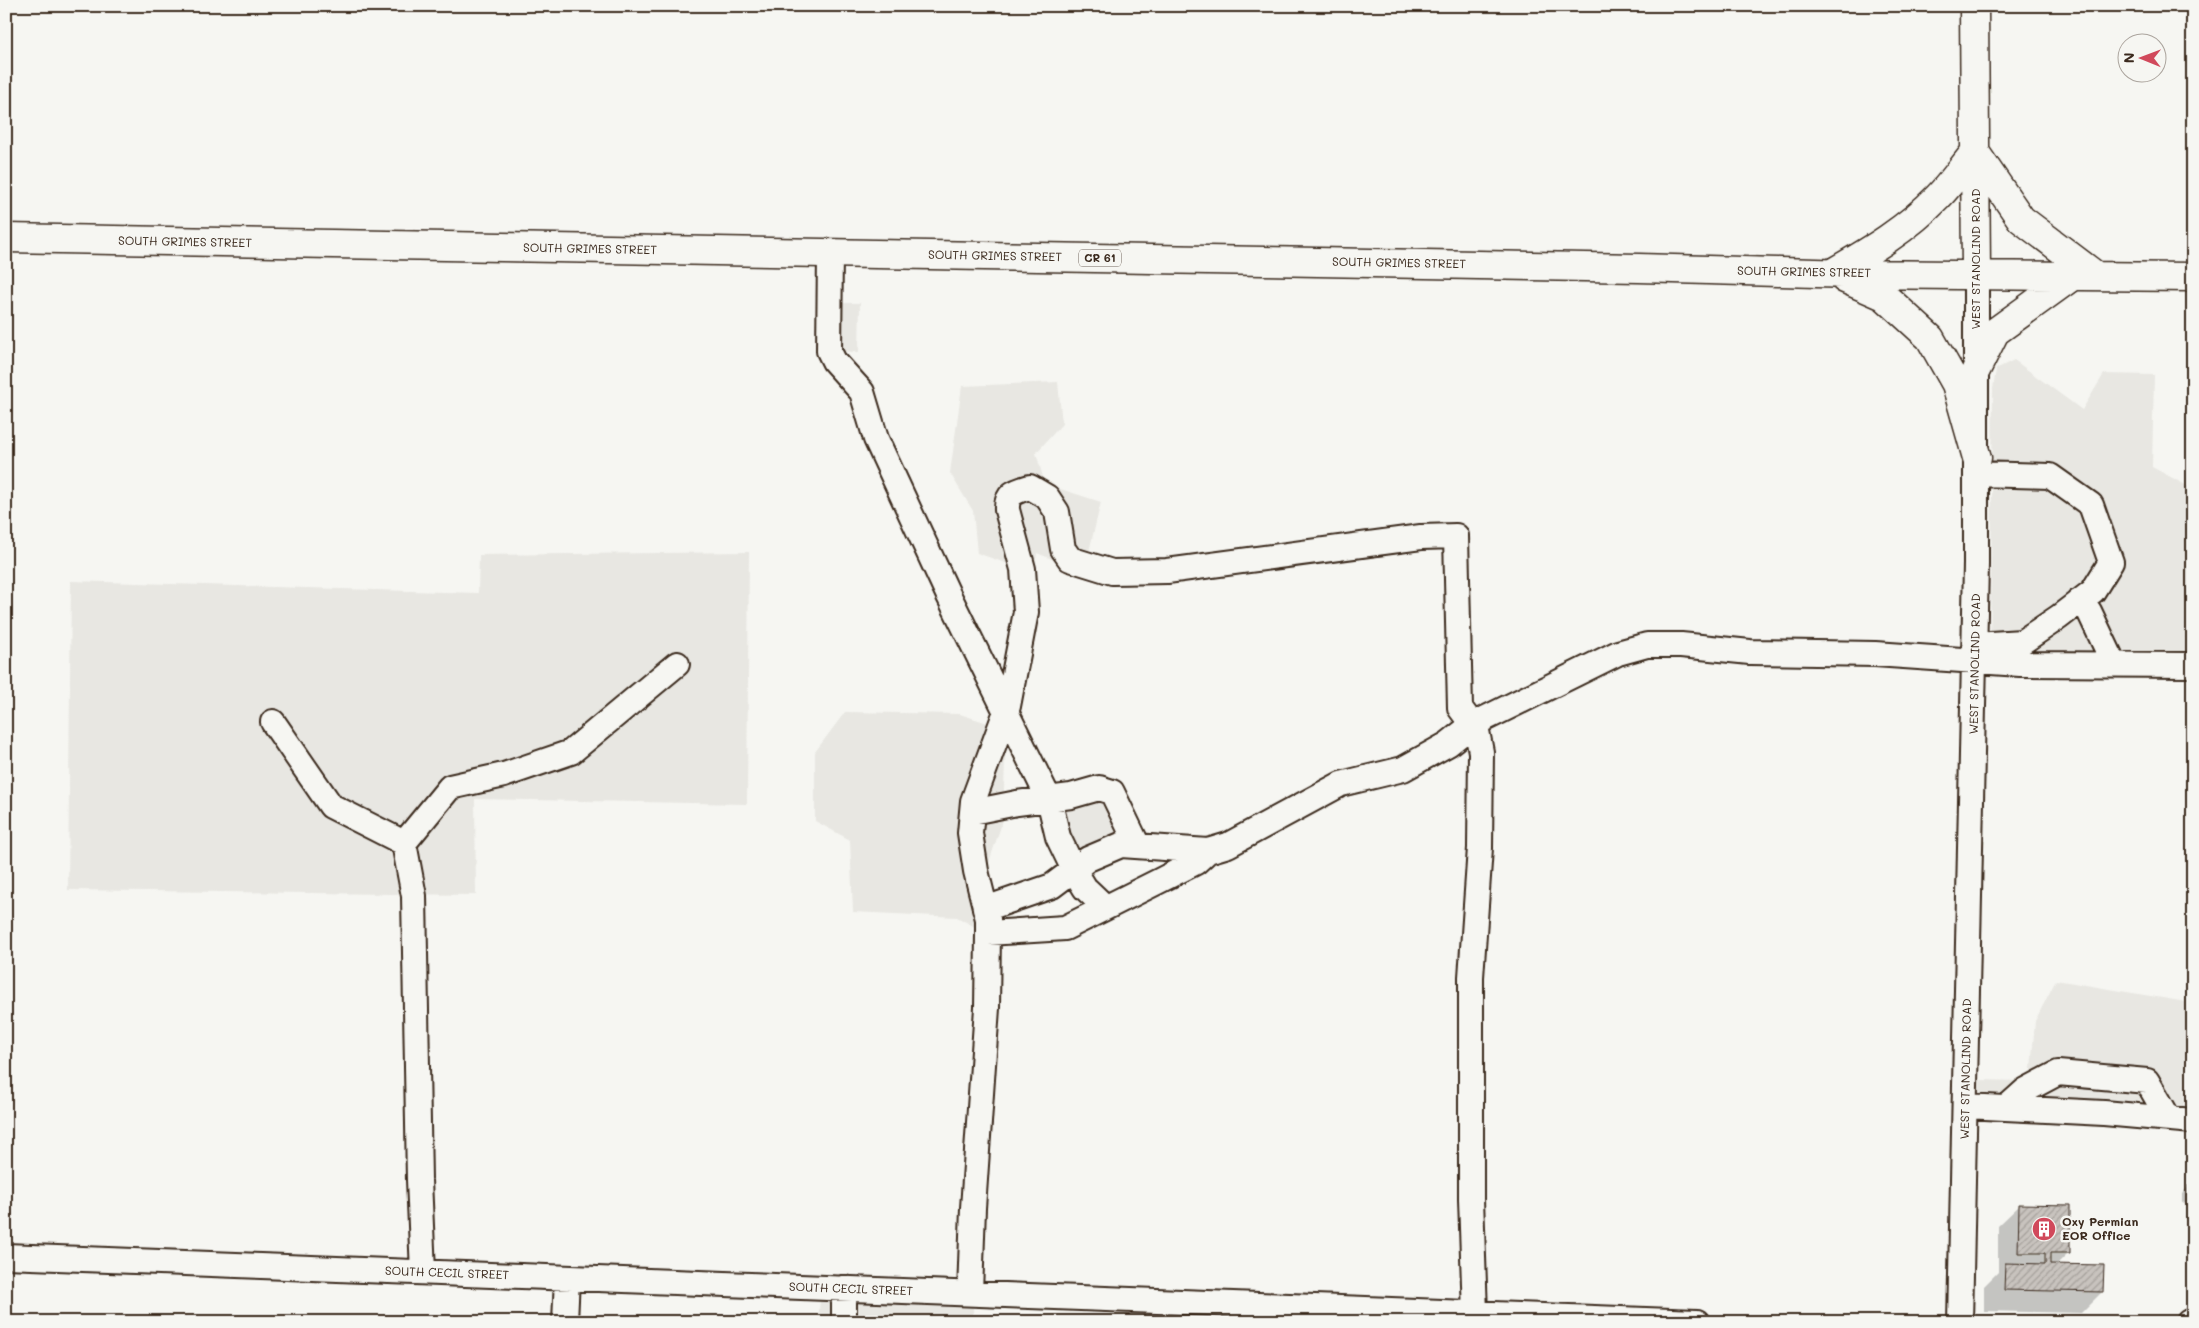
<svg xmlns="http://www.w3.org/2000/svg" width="2199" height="1328" font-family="Mali,sans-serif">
  <defs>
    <pattern id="building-hatch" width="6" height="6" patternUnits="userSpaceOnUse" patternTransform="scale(1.25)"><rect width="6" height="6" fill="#c8c3be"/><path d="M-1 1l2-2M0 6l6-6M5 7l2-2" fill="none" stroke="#a49f9a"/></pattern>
  </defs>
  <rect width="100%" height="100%" fill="#f6f6f2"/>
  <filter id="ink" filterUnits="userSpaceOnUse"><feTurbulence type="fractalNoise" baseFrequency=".02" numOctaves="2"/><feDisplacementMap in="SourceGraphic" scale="10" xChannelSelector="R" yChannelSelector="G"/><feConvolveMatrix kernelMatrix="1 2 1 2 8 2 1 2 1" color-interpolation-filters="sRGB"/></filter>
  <g filter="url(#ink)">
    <path fill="#e8e7e2" d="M833,303h27l-1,49 -27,-1z
      M2014,360l68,50 22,-36 50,1 -2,92 41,22v109h-8l1,60 -196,-4 3,-265 3,-20z
      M1058,382l4,42 -26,29 9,31 56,18 -17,70 -47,-19 -3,20 -57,-20 -4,-42 -23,-38 12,-87z
      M749,552l-2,252 -272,-5 1,96 -408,-5 3,-309 407,12 1,-38z
      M845,712l115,2 46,15 -3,91 -15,45 7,27 2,33 -22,2 -18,-10 -104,-5 -3,-72 -35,-19v-69z
      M1108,776l15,10 28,66 -33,3 -33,17 -49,-78z
      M2056,980l130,22 -2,110 -211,-12 2,-20 55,1 5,-60z
      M820,1299l153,6v17h-155z"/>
    <path fill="#0003" d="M2193,1180v30h-7v-8l-4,1v-9z
      M2020,1205l48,48 -12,12 46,27 -21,21 -97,-2v-25l14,-14v-46z"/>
    <path fill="url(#building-hatch)" stroke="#3b2a1e" d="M2188,1185l5,1v17l-1,-7h-4z
      M2019,1204l51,1v48h-20v11l54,1 -1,27 -99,-2 1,-27 40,1v-11h-27z"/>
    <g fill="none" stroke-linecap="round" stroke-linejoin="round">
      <g stroke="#3b2a1e" stroke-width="28">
        <path id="minor" d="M830,253l-1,98 5,10 28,31 14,47 72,155 101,205 9,38 16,33 11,18 20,19
          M2078,602l11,9 25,53
          M1975,645l47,-3 37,-25 34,-26 18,-29 -20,-57 -41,-29 -73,-2
          M273,722l58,84 73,37 10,53 5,284 4,92
          M972,812l45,-9 54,-7 28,-8 13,4 26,54
          M404,843l46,-56 54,-12 67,-23 106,-88
          M985,909l67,-23 36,-27 33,-14 87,6 20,-6 113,-61 62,-15 45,-25 24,-19 146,-72 29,-8h34l69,7 125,2 145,10 173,1
          M988,933l77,-5 96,-48 35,-18 12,-11
          M1965,1106l139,7 89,8
          M2006,1108l20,-18 32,-17 89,8 22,38
          M6,1256l1691,66
          M970,1293l3,-85 14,-200 1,-75v-14l-12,-48 -6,-38 3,-32 35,-95 18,-94 -3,-43 -16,-59c-1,-17 9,-19 23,-23l17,10 10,15 6,37 7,10 42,13 55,-1 254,-34 35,-1 4,172 17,23 4,21 -1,96 -9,129v222l4,114
          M565,1322l2,-44
          M844,1322v-34
          M1960,1322l16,-758v-289
          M2189,1322l4,-2"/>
      </g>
      <g stroke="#3b2a1e" stroke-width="31">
        <path id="major" d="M1974,6l2,269
          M6,238l1633,30 212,6 342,3
          M1832,273c38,-22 75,-44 106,-76 14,-14 25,-31 37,-45l46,67 74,56
          M1845,279l39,17 46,42 26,46 21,74
          M1976,370l19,-38 79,-57"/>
      </g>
      <use href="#minor" stroke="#f6f6f2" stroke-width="24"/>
      <use href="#major" stroke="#f6f6f2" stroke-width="28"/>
    </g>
  </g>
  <defs>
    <g id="building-disc" transform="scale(1.25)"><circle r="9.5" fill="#d1495b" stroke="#f6f6f2"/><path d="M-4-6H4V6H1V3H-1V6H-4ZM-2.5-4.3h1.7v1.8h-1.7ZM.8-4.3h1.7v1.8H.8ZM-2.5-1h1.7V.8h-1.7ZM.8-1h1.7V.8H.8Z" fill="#fff"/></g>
  </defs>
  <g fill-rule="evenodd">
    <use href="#building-disc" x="2044" y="1229"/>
  </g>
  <g text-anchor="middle" stroke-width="5" stroke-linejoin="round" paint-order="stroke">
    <rect fill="#f6f6f2" stroke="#73675e" stroke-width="1" x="1079" y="249.5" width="42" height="17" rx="4"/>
    <g font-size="11" font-weight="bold" fill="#3b2a1e">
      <text x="1100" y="262">CR 61</text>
    </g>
    <g font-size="12" fill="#3b2a1e" stroke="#f6f6f2">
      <text transform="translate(185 242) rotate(1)" y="4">SOUTH GRIMES STREET</text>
      <text transform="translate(590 249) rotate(1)" y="4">SOUTH GRIMES STREET</text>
      <text transform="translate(995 256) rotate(1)" y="4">SOUTH GRIMES STREET</text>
      <text transform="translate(1976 259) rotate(-90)" y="4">WEST STANOLIND ROAD</text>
      <text transform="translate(1399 263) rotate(1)" y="4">SOUTH GRIMES STREET</text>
      <text transform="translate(1804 272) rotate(1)" y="4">SOUTH GRIMES STREET</text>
      <text transform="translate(1975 664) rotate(-89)" y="4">WEST STANOLIND ROAD</text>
      <text transform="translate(1966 1069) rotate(-89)" y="4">WEST STANOLIND ROAD</text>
      <text transform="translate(447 1273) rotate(2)" y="4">SOUTH CECIL STREET</text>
      <text transform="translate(851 1289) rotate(2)" y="4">SOUTH CECIL STREET</text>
    </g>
    <g font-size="12" font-weight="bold" fill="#3b2a1e" stroke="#f6f6f2" text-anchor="start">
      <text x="2062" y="1226">Oxy Permian<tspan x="2062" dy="14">EOR Office</tspan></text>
    </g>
  </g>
  <rect width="2199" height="1328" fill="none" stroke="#f6f6f2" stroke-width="25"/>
  <rect x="12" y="12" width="2174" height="1303" fill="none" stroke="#3b2a1e" stroke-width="2" filter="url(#ink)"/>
  <g transform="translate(2142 58) rotate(271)"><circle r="24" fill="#f6f6f2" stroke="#aba49d"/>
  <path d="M0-4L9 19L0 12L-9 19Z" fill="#d1495b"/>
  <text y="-8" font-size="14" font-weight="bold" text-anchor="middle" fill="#3b2a1e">N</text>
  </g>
</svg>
